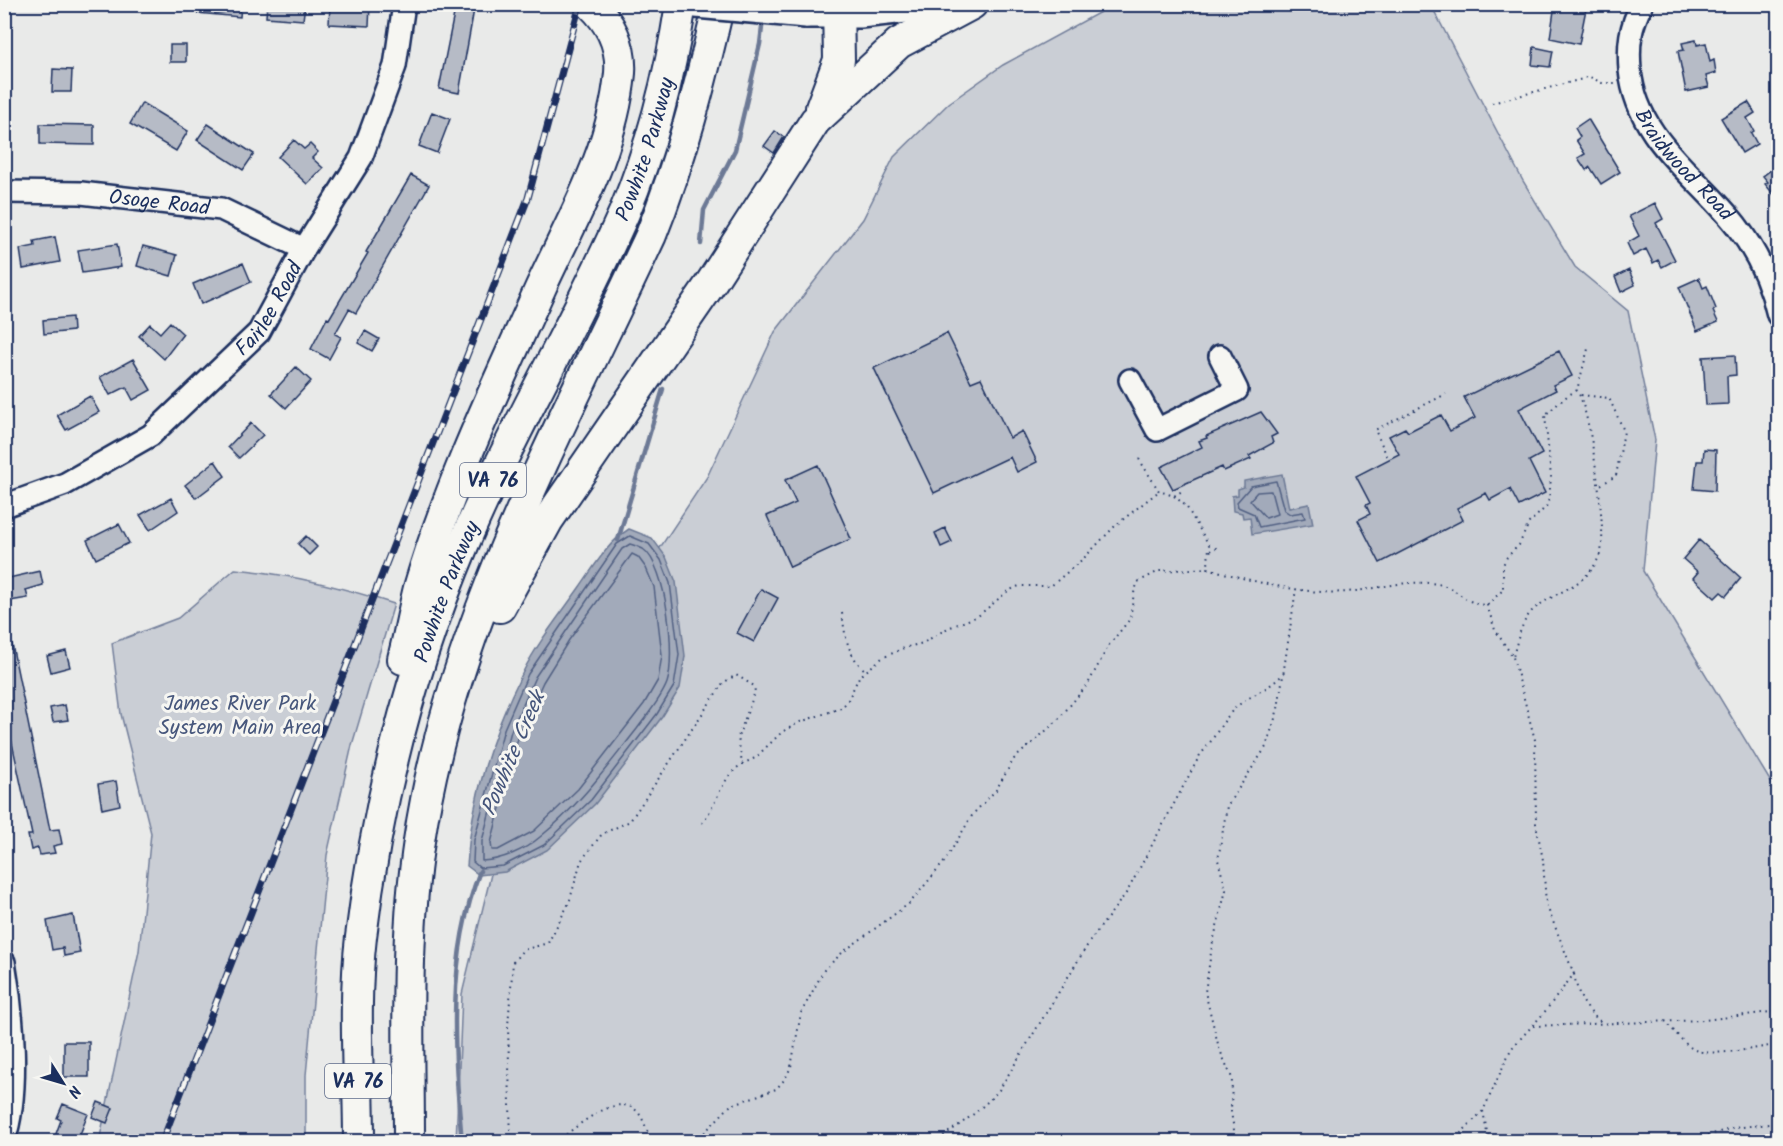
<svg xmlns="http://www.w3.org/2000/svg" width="1783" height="1146" font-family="Kalam,sans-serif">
  <rect width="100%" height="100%" fill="#e9eae9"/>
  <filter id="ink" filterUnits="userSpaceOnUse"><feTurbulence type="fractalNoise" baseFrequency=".0167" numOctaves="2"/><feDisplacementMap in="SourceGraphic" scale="12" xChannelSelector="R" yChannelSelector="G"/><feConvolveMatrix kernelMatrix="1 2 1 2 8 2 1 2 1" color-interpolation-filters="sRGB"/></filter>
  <g filter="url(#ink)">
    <path fill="#caced5" stroke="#727e9a" stroke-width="1.5" d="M1113,5h318l92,176 52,86 53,44 27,129 -12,131 135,223v347l-1322,1 6,-148 30,-124 112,-238 103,-155 68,-145 88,-113 31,-62 55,-54 54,-38z
      M235,569c56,5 107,18 159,35l-42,141 -25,110 -21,220v66l-207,1 40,-191 12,-118 -30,-119 -9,-71 66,-25z"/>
    <path fill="#a2aaba" stroke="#6c7995" stroke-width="1.5" d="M1282,474l7,34 20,-4 4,20 -61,10 -2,-17 -7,1 -1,-5 -9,-2 -1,-15 6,-1v-6l6,-2v-6z
      M629,529l23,9 14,19 10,25 9,74 -5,32 -18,29 -67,87 -48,46 -42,22 -26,3 -12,-9c4,-66 26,-136 56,-194 15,-30 37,-57 56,-84 15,-21 28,-45 50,-59z"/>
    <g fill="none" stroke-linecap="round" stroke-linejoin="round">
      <path stroke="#516083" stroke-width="1.5" d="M1276,481l8,29 6,4 13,-2 2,6 -46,9 -5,-13 -16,-7 -1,-5 14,-16z
        M1271,491l6,23 -11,4 -16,-18 7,-8z
        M630,536l19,8 12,16 9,23 9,72 -5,31 -17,28 -66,86 -47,45 -41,21 -23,2 -7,-6 1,-22 30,-111 24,-55 89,-130z
        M630,544c4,1 9,3 13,5 24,16 33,109 24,134 -6,16 -20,32 -30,46 -30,38 -59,78 -97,108 -15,13 -38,23 -58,24v-20l29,-110 24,-54 87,-128z
        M632,554l6,3 8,11 8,19 8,68 -4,25 -14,24 -66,85 -44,42 -36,19h-6l-1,-7 28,-109 24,-52 26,-42z"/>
      <path stroke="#6c7995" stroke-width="4.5" d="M701,244l3,-34 31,-60 25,-106 3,-25
        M618,540l45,-151
        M462,1142c-8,-90 -16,-185 18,-271"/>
    </g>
    <path fill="#b6bbc6" stroke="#1b2f5e" stroke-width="1.5" d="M198,4h43l-1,13 -43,-4z
      M267,4h38l-2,16 -37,-3z
      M351,4l19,1 -1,21 -40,-2 1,-18 21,2z
      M456,4h19l-16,89 -20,-4z
      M1555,4h32l-8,40 -29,-6z
      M1696,40l1,5 9,-2 4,19 4,-2 2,13 -10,3 3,11 -23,5 -8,-41 6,-1 -2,-7z
      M170,45h16v17h-16z
      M1534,47l19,4 -3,16 -18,-2z
      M53,69l19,1 -1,22h-19z
      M1748,102l7,11 -8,5 7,13 -3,2 6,11 -15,9 -21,-35z
      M142,103l46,28 -12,20 -46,-27z
      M432,112l18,7 -13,34 -18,-7z
      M1588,119l32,53 -19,12 -11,-17 -4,3 -8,-12 7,-4 -9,-14 4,-3 -5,-9z
      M40,124l54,1v20l-54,-1z
      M208,124l46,30 -11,16 -46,-30z
      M775,131l9,6 -10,16 -10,-7z
      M294,140l10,9 6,-5 8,8 -6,6 11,10 -16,16 -29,-27z
      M1779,164v37l-14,-17 3,-2 -5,-6z
      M411,175l18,10 -73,128 -7,-4 -14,25 6,3 -12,22 -18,-10 16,-31 2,1 39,-66 -2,-1z
      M1655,203l8,16 -7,4 19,37 -13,7 -4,-7 -5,3 -7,-14 -13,7 -6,-13 12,-7 -10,-20z
      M55,237l5,25 -37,7 -3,-20 15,-3 -1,-5z
      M117,244l4,23 -39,6 -4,-23z
      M143,246l34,9 -6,21 -34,-10z
      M243,263l8,19 -50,22 -8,-20z
      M1629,270l6,15 -14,7 -6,-15z
      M1699,278l4,10 4,-2 9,23 -3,2 5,11 -21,9 -18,-44z
      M72,317l1,14 -29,3 -1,-14z
      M170,322l13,12 -19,25 -25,-23 11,-12 10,9z
      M365,331l14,8 -7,12 -14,-8z
      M947,333l24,49 10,-4 29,60 12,-7 15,31 -20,10 -7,-15 -76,36 -60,-125z
      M1559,351l13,25 -19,9 3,5 -37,19 23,45 -13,7 16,32 -26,13 -9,-17 -20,11 -4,-7 -29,15 6,12 -83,43 -22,-43 12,-6 -4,-9 4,-2 -14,-27 43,-22 -10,-18 16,-8 3,4 33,-17 9,16 25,-13 -11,-21z
      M1735,355l1,20 -9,1 1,28 -22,1 -3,-48z
      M133,359l18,31 -18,10 -7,-13 -16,8 -10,-18z
      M296,367l15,14 -25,27 -15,-14z
      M90,396l9,16 -33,18 -9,-15z
      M1261,412l16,22 -6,3 2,6 -24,13 2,3 -27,12 -2,-4 -49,22 -12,-22 41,-20 -3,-6 8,-3 -1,-2z
      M251,423l12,12 -24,23 -11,-11z
      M1704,449l12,1 -1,41 -21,-2 3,-28h6z
      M215,461l10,15 -29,22 -11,-13z
      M818,465l33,74 -61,28 -23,-51 29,-13 -11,-23z
      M171,498l7,13 -28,19 -10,-15z
      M119,524l10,19 -33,16 -9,-19z
      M945,528l7,14 -11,5 -6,-14z
      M306,536l11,11 -8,8 -11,-11z
      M1699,540l42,38 -15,18 -5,-4 -6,6 -22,-20 5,-6 -15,-13z
      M40,571l3,14 -17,5 2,8 -24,4v-23z
      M761,589l17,9 -24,44 -17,-9z
      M4,635h6l40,195 9,-1 3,15 -9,2 2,7 -15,2 -2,-7 -7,2 -3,-15h4l-28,-129z
      M66,651l4,16 -19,5 -4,-16z
      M65,705l3,15 -15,2 -3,-14z
      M116,781l4,24 -18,4 -4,-25z
      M73,915l7,38 -16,3 -1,-8 -11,2 -5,-29z
      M64,1042h25v35h-25z
      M98,1102l15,6 -6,15 -15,-6z
      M63,1104l25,10 -11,28h-24l8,-22 -4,-2z"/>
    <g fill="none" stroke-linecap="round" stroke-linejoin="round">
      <g stroke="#1b2f5e" stroke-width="26">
        <g id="minor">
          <path id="s1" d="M1642,4c-12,23 -14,40 -12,66 7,70 66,104 106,155 20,26 35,58 42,90"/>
          <path id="s2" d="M4,192l77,1 140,16 83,40"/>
          <path d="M1130,380l27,50 80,-40 -17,-34"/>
          <path id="s3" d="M4,506l61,-22 86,-49 108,-103 45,-83 57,-91 34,-92 9,-62"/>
          <path d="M4,962c9,50 16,131 0,178"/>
        </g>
      </g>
      <g stroke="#1b2f5e" stroke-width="32">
        <path id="major" d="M806,14h54l91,-10"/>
      </g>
      <g stroke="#1b2f5e" stroke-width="34">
        <g id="highway">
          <path d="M821,108l18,-48 -1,-56"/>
          <path d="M500,607l48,-87 161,-234 106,-165 84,-78 73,-39"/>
          <path d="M403,659c6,-23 10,-47 16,-71 30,-103 77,-201 121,-299 32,-70 73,-138 80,-216 2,-27 -10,-51 -29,-69"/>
          <path id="s4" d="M359,1142c0,-68 -6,-137 2,-205 16,-134 50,-269 103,-394 48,-113 111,-218 160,-330 28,-67 46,-137 57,-209"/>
          <path d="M409,1142c0,-101 -5,-202 10,-301 32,-217 141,-410 232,-606 30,-75 50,-152 68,-231"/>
        </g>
      </g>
      <path stroke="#1b2f5e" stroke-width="2" stroke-dasharray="1.5 4.5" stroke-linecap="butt" d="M1492,103l98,-26 12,6h14
        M1581,395l28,3 15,33 -8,45 -19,11
        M1387,456l-12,-26 71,-36
        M1139,459l20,32 15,5 8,-5
        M1174,496l12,10 23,39 -1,23c41,13 96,27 139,24 32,-3 57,-13 91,-8 22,4 24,20 49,21l16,-15v-25l4,-8 12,-12 10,-22 17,-16 3,-8 2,-22 -6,-62 22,-19 10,-6 11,-41
        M1210,551l8,-4
        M1487,605l8,25 18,27c4,-15 8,-35 19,-46 18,-17 45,-22 60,-42 5,-7 10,-17 10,-25 2,-29 -11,-130 -25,-154
        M842,613c3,22 5,42 23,57
        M702,823c16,-20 18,-44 40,-59
        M1574,974c4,22 10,34 27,48
        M1665,1021c9,9 18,23 30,29 16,7 66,-2 83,-6
        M1533,1026l172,-6 73,-9
        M1483,1111l6,31
        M511,1142l-3,-116 5,-64 10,-12 25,-7 21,-40 12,-42 21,-27 28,-13 93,-138 13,-8 18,11 1,6 -17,45 4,27 13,-6 27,-26 18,-10 41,-14 6,-6 12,-25 23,-19 22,-10 19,-5 25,-15 30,-12 30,-25 11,-5h32l33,-28 32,-33 43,-34
        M557,1142c16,-13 55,-47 76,-34 11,7 13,23 19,34
        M689,1142l13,-7 29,-30 45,-16 9,-10 6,-12 10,-54 23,-43 19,-18 67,-49 35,-42 28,-47 23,-24 18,-31 43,-38 31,-37 21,-39 21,-26 4,-26 4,-11 21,-11 49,-3
        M933,1142c25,-15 47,-31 66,-52l91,-149 37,-49 73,-137c13,-14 21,-32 34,-46 13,-13 34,-18 50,-36
        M1236,1142l-5,-30 1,-34 -13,-30 -14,-56 7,-46 14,-56 -8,-30 9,-54 39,-59 12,-38 18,-120
        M1452,1142l31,-31 28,-62 32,-35 31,-40 -28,-70 -3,-44 -7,-36 -1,-84 -22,-83
        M1685,1142l48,-14 45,-5"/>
      <use href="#minor" stroke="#f6f6f2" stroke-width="21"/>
      <use href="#major" stroke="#f6f6f2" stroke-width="27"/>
      <use href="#highway" stroke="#f6f6f2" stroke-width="30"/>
      <g stroke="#1b2f5e" stroke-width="7">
        <path id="rail" d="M162,1142l366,-944 52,-194"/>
      </g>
      <use href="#rail" stroke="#f6f6f2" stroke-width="4.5" stroke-dasharray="14" stroke-linecap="butt"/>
      <g stroke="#1b2f5e" stroke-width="32" stroke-linecap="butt">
        <path id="major-bridge" d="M696,4l110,10"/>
      </g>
      <use href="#major-bridge" stroke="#f6f6f2" stroke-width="27"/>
    </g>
  </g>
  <g text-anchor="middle" stroke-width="6" stroke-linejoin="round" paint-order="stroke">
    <g fill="#f6f6f2" stroke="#5d6b8a" stroke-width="1.5">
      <rect x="460" y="463" width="66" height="34" rx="4.5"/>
      <rect x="325" y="1064" width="66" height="34" rx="4.5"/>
    </g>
    <g font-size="20" font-weight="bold" fill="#1b2f5e">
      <text x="493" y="487">VA 76</text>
      <text x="358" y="1088">VA 76</text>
    </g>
    <g font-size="21" fill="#1b2f5e" stroke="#f6f6f2">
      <text dy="7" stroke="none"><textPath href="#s4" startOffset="1048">Powhite Parkway</textPath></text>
      <text dy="7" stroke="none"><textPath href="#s1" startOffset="180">Braidwood Road</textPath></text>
      <text dy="7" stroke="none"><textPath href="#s2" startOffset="156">Osoge Road</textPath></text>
      <text dy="7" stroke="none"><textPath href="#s3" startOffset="338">Fairlee Road</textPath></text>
      <text dy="7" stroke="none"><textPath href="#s4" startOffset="562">Powhite Parkway</textPath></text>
    </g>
    <g font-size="21" fill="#47577c" stroke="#f6f6f2">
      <text x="240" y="710">James River Park<tspan x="240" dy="24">System Main Area</tspan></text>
    </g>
    <g font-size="22" font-style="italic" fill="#44547a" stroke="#f6f6f2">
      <text transform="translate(512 753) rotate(-67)" y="8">Powhite Creek</text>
    </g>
  </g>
  <rect width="1783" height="1146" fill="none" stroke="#f6f6f2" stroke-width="24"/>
  <rect x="12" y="12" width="1759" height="1122" fill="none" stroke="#1b2f5e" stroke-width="2" filter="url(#ink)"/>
  <g transform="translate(63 1083) rotate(127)" stroke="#f6f6f2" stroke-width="4.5" paint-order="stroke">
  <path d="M0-4.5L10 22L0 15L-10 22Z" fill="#1b2f5e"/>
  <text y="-9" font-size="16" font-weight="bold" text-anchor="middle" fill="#1b2f5e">N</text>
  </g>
</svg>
